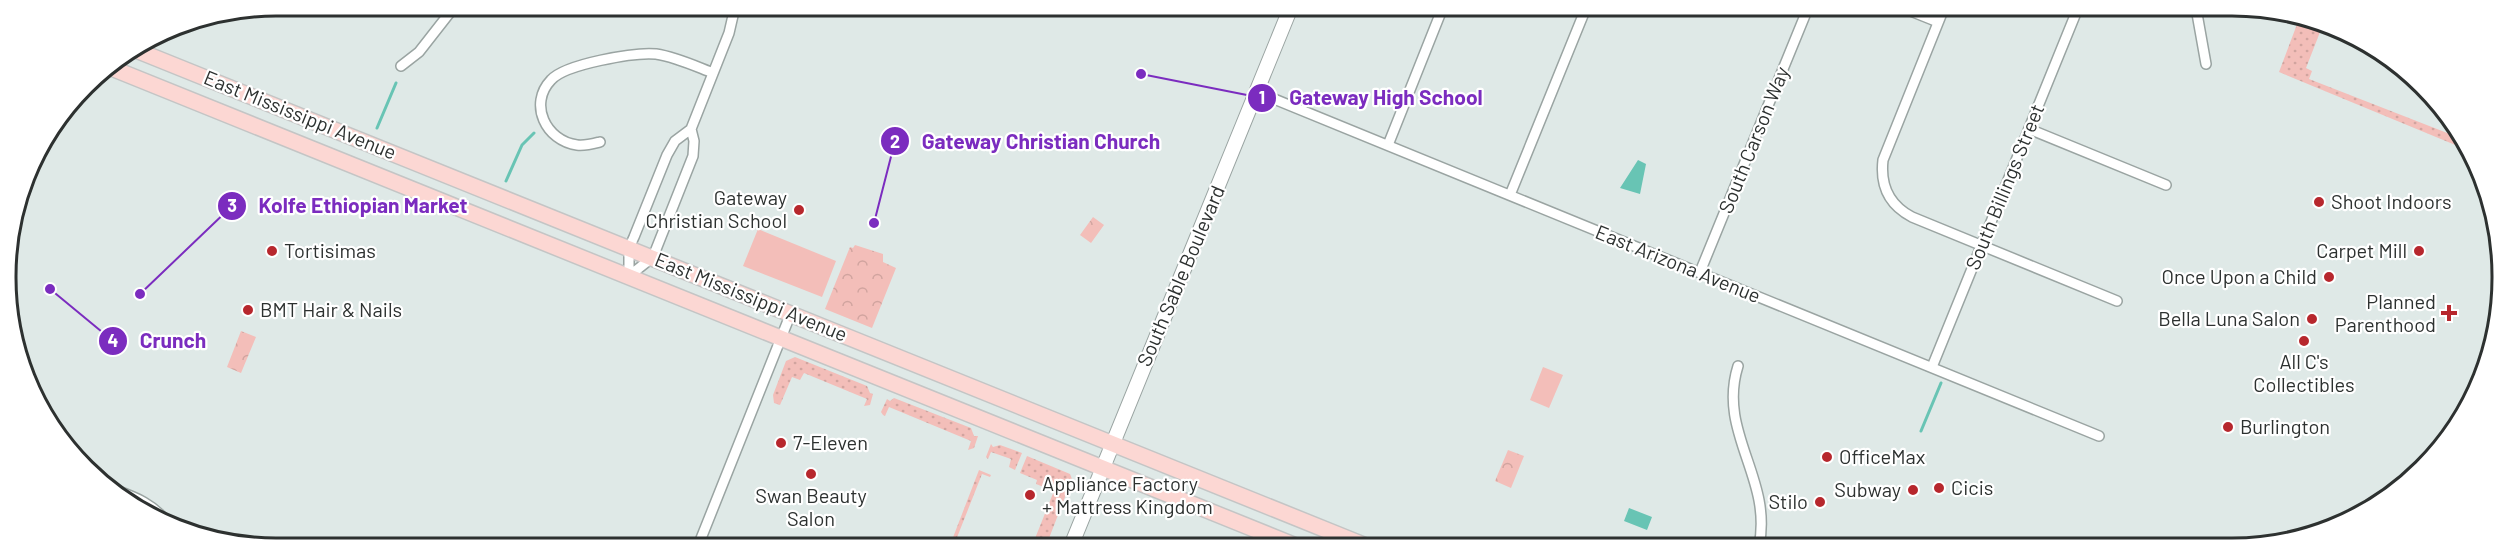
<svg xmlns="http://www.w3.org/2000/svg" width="2509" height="554" font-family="Barlow,sans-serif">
  <defs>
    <pattern id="grass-dots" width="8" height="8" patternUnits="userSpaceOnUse" patternTransform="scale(1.5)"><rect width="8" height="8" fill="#f3beb9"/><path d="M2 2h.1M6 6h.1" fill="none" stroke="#d1a49f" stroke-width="1.8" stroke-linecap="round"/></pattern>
    <pattern id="park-crowns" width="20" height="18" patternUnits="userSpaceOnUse" patternTransform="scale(1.5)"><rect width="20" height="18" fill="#f3beb9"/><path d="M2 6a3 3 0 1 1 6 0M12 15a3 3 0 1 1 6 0" fill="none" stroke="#d1a49f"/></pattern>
  </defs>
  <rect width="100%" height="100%" fill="#dfe9e7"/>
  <path fill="url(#grass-dots)" d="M2299,19l23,8 -16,41 6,3 -3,8 151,59 5,11 -186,-77z
    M795,357l72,29 3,7 3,1 -3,11 -6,1 3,-7 -63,-26 -4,7 -8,-3 -12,28 -6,-2 -1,-8 13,-34z
    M894,398l77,30 3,8h4l-4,12 -6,2 3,-9 -82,-34 -4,9 -2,-1 -2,-3 6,-13 3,2z
    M991,444l2,3 7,-2 22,8 -7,17 -6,-3 2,-8 -20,-7 -3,7 -2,-2z
    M1027,456l43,18 2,5 -26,67h-14l22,-55 -18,-7 1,-4 -17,-7z
    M979,470l12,5 -1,2 -8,-3 -26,66 6,3 -2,2 -8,-5z"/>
  <path fill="url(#park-crowns)" d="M1093,217l11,8 -13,18 -11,-8z
    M855,245l28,9v8l13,6 -24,60 -47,-19 25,-62 3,1z
    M241,331l15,6 -15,36 -14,-6z
    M1508,450l16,6 -13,32 -16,-7z"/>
  <path fill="#f3beb9" d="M758,229l78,32 -14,36 -79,-31z
    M1543,367l20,8 -14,33 -19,-8z"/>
  <path fill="#68c4b4" d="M1638,160l8,4 -6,30 -20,-6z
    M1629,508l23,9 -5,13 -23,-9z"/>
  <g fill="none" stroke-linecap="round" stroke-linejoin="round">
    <path stroke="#68c4b4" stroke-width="3" d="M377,128l19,-45
      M506,181l16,-36 12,-12
      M1921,431l20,-48"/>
    <g stroke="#9aa4a2" stroke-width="12">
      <path id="street" d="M1903,8l35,14
        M1944,8l-61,152c-3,26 6,45 29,57l205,84
        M2196,8l10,56
        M401,66l18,-14 36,-46
        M1257,92l842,344
        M2029,129l137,56
        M600,142c-8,2 -15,4 -23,3 -31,-4 -49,-41 -26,-65 14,-16 84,-28 105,-26 20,3 39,12 57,19
        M1388,145l55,-138
        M1510,195l76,-187
        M1700,272l108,-264
        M629,276v-28l5,-11 33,-82 8,-14 16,-12 38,-96 6,-26
        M629,276l24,-19 40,-101 1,-15 -3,-12
        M1738,366c-21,67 35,112 21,180
        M1932,367l146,-359
        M118,491c19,7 34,13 47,29
        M698,546l93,-233"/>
    </g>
    <g stroke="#9aa4a2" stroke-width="16">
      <path id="secondary" d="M1071,546l220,-539"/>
    </g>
    <g stroke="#c4c5c5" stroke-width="18">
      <path id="primary" d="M136,50l1230,496
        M109,67l1187,479"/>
    </g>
    <use href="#street" stroke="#fff" stroke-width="9"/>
    <use href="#secondary" stroke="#fff" stroke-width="14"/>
    <use href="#primary" stroke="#fcd7d3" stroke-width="15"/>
  </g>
  <g fill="#b7272d" stroke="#fff" stroke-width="2">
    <circle cx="2319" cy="202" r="6"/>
    <circle cx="799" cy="210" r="6"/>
    <circle cx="272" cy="251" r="6"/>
    <circle cx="2419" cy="251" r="6"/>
    <circle cx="2329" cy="277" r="6"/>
    <circle cx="248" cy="310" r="6"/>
    <path d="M2446 304h6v6h6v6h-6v6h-6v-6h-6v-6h6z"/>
    <circle cx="2312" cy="319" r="6"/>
    <circle cx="2304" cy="341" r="6"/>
    <circle cx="2228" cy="427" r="6"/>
    <circle cx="781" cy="443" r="6"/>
    <circle cx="1827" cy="457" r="6"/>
    <circle cx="811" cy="474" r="6"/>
    <circle cx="1939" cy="488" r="6"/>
    <circle cx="1913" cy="490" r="6"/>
    <circle cx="1030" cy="495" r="6"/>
    <circle cx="1820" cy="502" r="6"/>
  </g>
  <g text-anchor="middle" stroke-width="4.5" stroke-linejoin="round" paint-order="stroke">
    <g font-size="20" fill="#2d3130" stroke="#fff">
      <text transform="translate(300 115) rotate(22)" y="7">East Mississippi Avenue</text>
      <text transform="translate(1754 140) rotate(-68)" y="7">South Carson Way</text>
      <text transform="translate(2005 187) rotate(-68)" y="7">South Billings Street</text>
      <text transform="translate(1678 264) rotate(22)" y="7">East Arizona Avenue</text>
      <text transform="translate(1181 276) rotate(-67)" y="7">South Sable Boulevard</text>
      <text transform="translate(751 297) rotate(22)" y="7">East Mississippi Avenue</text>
    </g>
    <g font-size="20" fill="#2d3130" stroke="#fff" text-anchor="start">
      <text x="787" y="205" text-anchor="end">Gateway<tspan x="787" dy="23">Christian School</tspan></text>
      <text x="2331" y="209">Shoot Indoors</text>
      <text x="284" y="258">Tortisimas</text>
      <text x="2407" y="258" text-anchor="end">Carpet Mill</text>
      <text x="2317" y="284" text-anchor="end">Once Upon a Child</text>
      <text x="2436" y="309" text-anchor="end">Planned<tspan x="2436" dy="23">Parenthood</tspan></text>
      <text x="260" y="317">BMT Hair &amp; Nails</text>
      <text x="2300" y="326" text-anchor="end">Bella Luna Salon</text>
      <text x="2304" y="369" text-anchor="middle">All C's<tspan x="2304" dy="23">Collectibles</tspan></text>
      <text x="2240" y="434">Burlington</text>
      <text x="793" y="450">7-Eleven</text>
      <text x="1839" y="464">OfficeMax</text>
      <text x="1042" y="491">Appliance Factory<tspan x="1042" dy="23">+ Mattress Kingdom</tspan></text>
      <text x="1951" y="495">Cicis</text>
      <text x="1901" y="497" text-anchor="end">Subway</text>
      <text x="811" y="503" text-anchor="middle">Swan Beauty<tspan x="811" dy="23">Salon</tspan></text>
      <text x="1808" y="509" text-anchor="end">Stilo</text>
    </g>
  </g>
  <path d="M0 0H2509V554H0ZM276 16H2232A260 260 0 0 1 2492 276V278A260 260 0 0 1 2232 538H276A260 260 0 0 1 16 278V276A260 260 0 0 1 276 16Z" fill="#fff" fill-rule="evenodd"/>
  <path fill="none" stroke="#2d3130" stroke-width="3" d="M276 16H2232A260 260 0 0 1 2492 276V278A260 260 0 0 1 2232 538H276A260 260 0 0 1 16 278V276A260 260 0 0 1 276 16Z"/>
  <path fill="none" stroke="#7b2cbf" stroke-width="2" d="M1141 74L1262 98M874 223L895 141M140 294L232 206M50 289L113 341"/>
  <g fill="#7b2cbf" stroke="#fff" stroke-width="2">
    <circle cx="1141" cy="74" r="6"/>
    <circle cx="874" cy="223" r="6"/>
    <circle cx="140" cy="294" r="6"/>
    <circle cx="50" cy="289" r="6"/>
    <circle cx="1262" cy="98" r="15"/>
    <circle cx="895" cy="141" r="15"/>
    <circle cx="232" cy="206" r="15"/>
    <circle cx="113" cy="341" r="15"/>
  </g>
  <g font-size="18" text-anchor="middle" font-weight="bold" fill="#fff">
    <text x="1262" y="104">1</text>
    <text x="895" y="148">2</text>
    <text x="232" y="212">3</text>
    <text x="113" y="347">4</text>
  </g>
  <g font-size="21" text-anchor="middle" font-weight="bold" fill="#7b2cbf" stroke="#fff" stroke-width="4.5" stroke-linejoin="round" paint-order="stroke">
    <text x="1386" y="105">Gateway High School</text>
    <text x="1041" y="149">Gateway Christian Church</text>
    <text x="363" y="213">Kolfe Ethiopian Market</text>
    <text x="173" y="348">Crunch</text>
  </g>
</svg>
